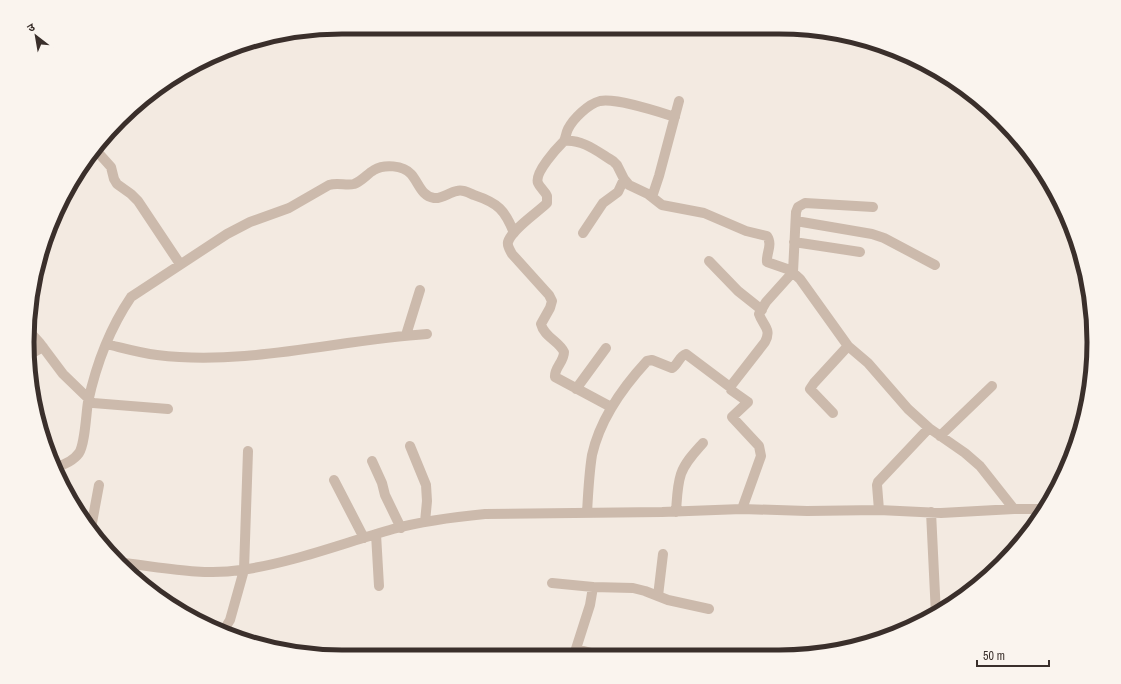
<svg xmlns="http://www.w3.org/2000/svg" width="1121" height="684" font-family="'Archivo Narrow','Noto Sans Devanagari',sans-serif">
  <rect width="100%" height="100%" fill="#f3eae1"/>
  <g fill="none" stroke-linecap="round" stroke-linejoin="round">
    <path stroke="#ccbaac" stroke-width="10" d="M564,141c2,-4 2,-8 4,-12 5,-10 20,-25 32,-28 17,-3 56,10 75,16
      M94,148l17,19 3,12 3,5 14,10 7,7 42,63
      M652,197l7,-21 20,-75
      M796,221l76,13 12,4 51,27
      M583,233l20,-30 15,-11 6,-13
      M794,242l66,10
      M709,261l29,30 24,19
      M29,331l10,11 24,32 30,29 75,6
      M406,335l14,-45
      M106,344c17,4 34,9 51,11 90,11 180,-15 270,-21
      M29,355l14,-8
      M576,389l30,-41
      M611,407l-56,-30c-1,-9 9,-15 9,-25 -5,-11 -20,-15 -23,-28l9,-16 2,-7 -3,-6 -37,-41c-2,-4 -5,-8 -4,-12 4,-13 29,-29 39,-39v-7c-2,-5 -7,-8 -9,-13 -4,-10 19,-35 26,-42 19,-2 34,11 49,20l4,4 7,14 5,6 19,9 14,11 42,8 42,18 21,5c6,9 -1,17 0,26l23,8 10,9 48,67 20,17 40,46 21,19 36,25 15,13 34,43
      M833,413l-23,-24 4,-6 34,-37
      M940,436l52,-50
      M410,446l16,39 1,16 -2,21
      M372,461l10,22 3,12 16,33
      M56,467c8,-2 18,-7 23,-14 6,-9 7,-39 9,-51 8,-37 22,-74 43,-105l96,-63 23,-12 39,-14 40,-23c9,-3 17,1 25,-1 8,-3 13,-10 20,-14 10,-6 29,-5 37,4 8,9 10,22 23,24 9,1 15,-6 23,-7 6,-2 12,2 17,4 24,8 31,15 40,38
      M334,480l30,58
      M742,509l19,-53 -2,-10 -27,-29 16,-15 -17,-12 -1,-3 35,-45c7,-13 -2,-16 -6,-28l7,-12 27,-30 3,-60 2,-5 7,-4 68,4
      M879,510l-2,-25 1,-3 51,-54
      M676,512c1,-13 1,-26 5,-38 4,-12 14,-22 22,-31
      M931,512l5,103
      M587,513c1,-19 2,-39 5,-58 8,-36 31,-68 55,-94l5,-1 20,8c6,-3 7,-12 14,-14l44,33
      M91,528l8,-43
      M376,534l3,52
      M123,563c38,4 79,13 118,7 51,-7 102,-27 152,-41 30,-8 61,-12 92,-15l177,-2 80,-3 65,2 72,-1 62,3 73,-4h30
      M552,583l41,4 40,1 12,3 23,9 41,9
      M658,596l5,-42
      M222,633l8,-13 14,-50 4,-119
      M576,649l27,7
      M574,655l16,-50 3,-18"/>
  </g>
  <path d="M0 0H1121V684H0ZM342 34H779A308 308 0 0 1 1087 342V342A308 308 0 0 1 779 650H342A308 308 0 0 1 34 342V342A308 308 0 0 1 342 34Z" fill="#faf4ee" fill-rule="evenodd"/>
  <path fill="none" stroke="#3a2f2b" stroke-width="5" d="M342 34H779A308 308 0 0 1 1087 342V342A308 308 0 0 1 779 650H342A308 308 0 0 1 34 342V342A308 308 0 0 1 342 34Z"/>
  <g transform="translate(36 36) rotate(329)" stroke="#faf4ee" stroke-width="3" paint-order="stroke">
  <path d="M0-3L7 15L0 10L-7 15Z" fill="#3a2f2b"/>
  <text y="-6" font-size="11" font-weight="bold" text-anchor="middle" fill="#3a2f2b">उ</text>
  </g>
  <path d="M977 660v6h72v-6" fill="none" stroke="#3a2f2b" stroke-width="2"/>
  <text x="983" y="660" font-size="12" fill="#3a2f2b" stroke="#faf4ee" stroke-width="3" paint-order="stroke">50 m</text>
</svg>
